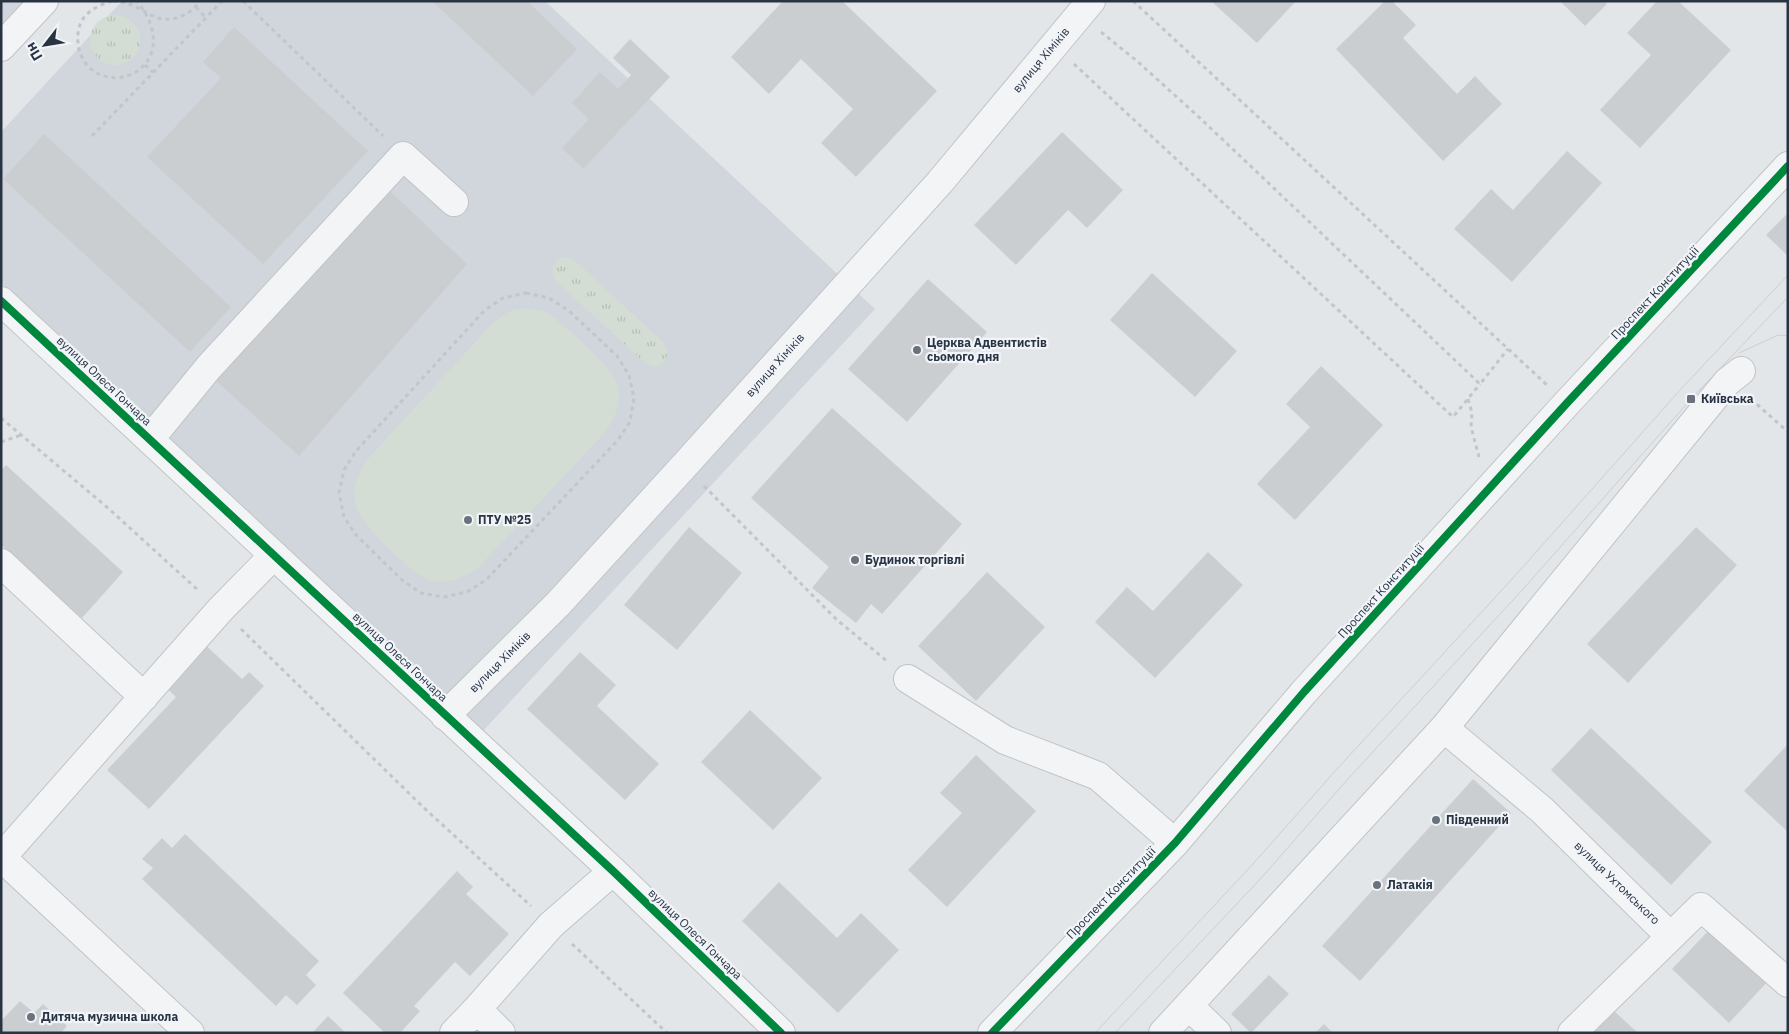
<svg xmlns="http://www.w3.org/2000/svg" width="1789" height="1034" font-family="'IBM Plex Sans',sans-serif">
  <defs>
    <pattern id="grass-tufts" width="24" height="20" patternUnits="userSpaceOnUse" patternTransform="scale(1.25)"><rect width="24" height="20" fill="#d4ddd4"/><path d="M3 7l-1-3M5 7V3M7 7l1-3M15 17l-1-3M17 17v-4M19 17l1-3" fill="none" stroke="#b6beb7"/></pattern>
  </defs>
  <rect width="100%" height="100%" fill="#e3e6e9"/>
  <path fill="#d1d6dc" d="M1,1h30l-30,33z
    M122,1h423l330,308 -392,422 -482,-448v-151z"/>
  <path fill="url(#grass-tufts)" d="M90 40a25 25 0 1 1 50 0a25 25 0 1 1-50 0Z
    M565,257l10,4 89,82 4,10 -4,10 -10,4 -9,-4 -89,-82c-7,-10 -3,-22 9,-24z"/>
  <path fill="#d4ddd4" d="M526,308c6,2 13,2 19,4 15,8 65,54 71,69 7,19 0,35 -10,50l-129,138c-16,10 -33,17 -51,10 -15,-7 -62,-53 -68,-68 -2,-5 -4,-14 -4,-19 1,-12 7,-21 13,-32l127,-138 14,-10z"/>
  <path fill="#cbced1" d="M432,1h95l50,48 -44,47z
    M783,1h59l95,90 -81,86 -35,-34 32,-34 -52,-50 -32,35 -38,-37z
    M1211,1h85l-39,42z
    M1385,1h7l24,24 -13,13 54,56 18,-18 27,28 -59,57 -107,-112z
    M1560,1h44l3,3 -22,22z
    M1657,1h21l53,49 -91,98 -40,-38 51,-55 -24,-22z
    M234,27l134,124 -105,113 -116,-107 74,-79 -18,-16z
    M630,39l40,38 -87,92 -21,-21 27,-29 -17,-16 28,-31 18,17 13,-14 -18,-17z
    M1062,132l61,58 -36,38 -19,-18 -52,55 -42,-40z
    M44,134l187,173 -41,45 -187,-173z
    M1567,151l35,32 -90,99 -58,-53 37,-40 22,21z
    M390,191l77,73 -168,192 -84,-76z
    M1788,213v43l-22,-21z
    M1152,273l85,78 -42,46 -85,-77z
    M928,279l59,53 -80,90 -59,-53z
    M1321,366l62,59 -88,95 -38,-36 53,-57 -24,-23z
    M832,408l130,116 -80,90 -11,-10 -15,19 -44,-35 17,-21 -78,-69z
    M6,465l117,107 -41,46 -81,-73v-75z
    M689,527l53,46 -65,77 -53,-45z
    M1696,527l41,38 -109,118 -41,-39z
    M1208,552l35,33 -88,93 -60,-56 32,-35 26,24z
    M987,572l58,55 -69,74 -58,-55z
    M200,640l42,39 7,-7 15,14 -115,123 -42,-39 69,-73 -15,-14z
    M580,652l36,33 -19,21 62,58 -34,36 -98,-91z
    M750,710l72,68 -49,52 -72,-68z
    M1591,728l121,114 -41,43 -120,-115z
    M1788,744v88l-44,-41z
    M976,755l60,56 -89,96 -39,-37 54,-57 -22,-20z
    M1473,779l38,34 -151,168 -38,-35z
    M185,834l134,127 -13,14 10,10 -19,20 -11,-10 -10,11 -134,-127 11,-11 -11,-9 20,-21 10,10z
    M457,871l16,16 -7,7 43,40 -39,42 -15,-14 -41,44 6,5 -20,22h-15l-42,-40z
    M779,882l58,56 24,-25 38,37 -61,63 -96,-92z
    M1712,927l57,53 -40,43 -57,-54z
    M1269,975l20,19 -38,39 -20,-19z
    M20,1001l14,12 9,-9 24,22 -6,7h-60v-12z
    M1613,1010l25,23h-46z
    M328,1016l18,17h-34z
    M1324,1024l9,9h-18z"/>
  <g fill="none" stroke-linecap="round" stroke-linejoin="round">
    <g stroke="#c1c4c7" stroke-width="30">
      <path id="minor" d="M1,47l43,-46
        M1,301l612,570 168,162
        M150,439l59,-72 194,-211 51,46
        M1,563l143,134
        M908,679l97,61 93,36 77,67
        M445,716l113,-112 126,-138 256,-284 151,-181
        M1444,728l98,82 128,126
        M1,858l219,-248 54,-55
        M2,858l188,175
        M1189,1006l28,27
        M454,1033l23,-24
        M501,1033l-24,-24 74,-84 62,-54
        M992,1033l183,-190 129,-151 263,-289 221,-237
        M1163,1033l281,-305 283,-346 14,-11
        M1572,1033l129,-126 87,76"/>
    </g>
    <path stroke="#c2c5c9" stroke-width="3" stroke-dasharray="4 4" stroke-linecap="butt" d="M112,1c-16,5 -32,13 -34,32 -1,12 1,22 9,32 19,22 57,14 65,-14 5,-18 -4,-36 -15,-50
      M113,1c5,1 11,1 16,3 10,3 19,11 29,14 16,4 33,-3 41,-17
      M243,1l140,135
      M1133,1l414,384
      M196,7l10,11
      M1101,32l36,29 64,58 279,265 28,-35
      M1074,64l379,353 27,-33
      M145,65l8,7
      M92,136l130,-135
      M526,293l23,5 19,12 49,46 12,19 5,23 -4,24 -12,18 -132,140 -19,12 -23,5 -23,-4 -19,-13 -46,-45 -12,-18 -5,-24 5,-23 12,-19 128,-140 19,-13z
      M1468,399l4,14 -1,14 8,30
      M1751,399l37,33
      M1,418l107,90 91,83
      M1,442l20,-7
      M704,486l133,134 50,41
      M241,629l181,177 109,100
      M572,944l95,89"/>
    <use href="#minor" stroke="#f3f4f5" stroke-width="28"/>
    <path stroke="#ccced0" stroke-width="1" d="M1739,353l39,-18 10,1
      M1095,1033l158,-169 83,-94 177,-192 168,-189 107,-114
      M1115,1033l149,-158 83,-95 177,-192 167,-189 97,-102"/>
    <g stroke="#f1f4f8" stroke-width="11">
      <path id="cycleway" d="M1,301l612,570 168,162
        M992,1033l183,-190 129,-151 263,-289 221,-237"/>
    </g>
    <use href="#cycleway" stroke="#00873e" stroke-width="8"/>
  </g>
  <g fill="#6a727d" stroke="#f1f4f8" stroke-width="2">
    <circle cx="917" cy="350" r="5"/>
    <rect x="1686" y="394" width="10" height="10" rx="2.5"/>
    <circle cx="468" cy="520" r="5"/>
    <circle cx="855" cy="560" r="5"/>
    <circle cx="1436" cy="820" r="5"/>
    <circle cx="1377" cy="885" r="5"/>
    <circle cx="31" cy="1017" r="5"/>
  </g>
  <g text-anchor="middle" stroke-width="4.5" stroke-linejoin="round" paint-order="stroke">
    <g font-size="12" fill="#293443" stroke="#f1f4f8">
      <text transform="translate(1041 60) rotate(-50)" y="4">вулиця Хіміків</text>
      <text transform="translate(1655 293) rotate(-47)" y="4">Проспект Конституції</text>
      <text transform="translate(775 365) rotate(-48)" y="4">вулиця Хіміків</text>
      <text transform="translate(104 381) rotate(43)" y="4">вулиця Олеся Гончара</text>
      <text transform="translate(1381 591) rotate(-48)" y="4">Проспект Конституції</text>
      <text transform="translate(400 657) rotate(43)" y="4">вулиця Олеся Гончара</text>
      <text transform="translate(500 662) rotate(-45)" y="4">вулиця Хіміків</text>
      <text transform="translate(1617 883) rotate(44)" y="4">вулиця Ухтомського</text>
      <text transform="translate(1111 893) rotate(-46)" y="4">Проспект Конституції</text>
      <text transform="translate(695 934) rotate(44)" y="4">вулиця Олеся Гончара</text>
    </g>
    <g font-size="12" font-weight="bold" fill="#293443" stroke="#f1f4f8" text-anchor="start">
      <text x="927" y="347">Церква Адвентистів<tspan x="927" dy="14">сьомого дня</tspan></text>
      <text x="1701" y="403">Київська</text>
      <text x="478" y="524">ПТУ №25</text>
      <text x="865" y="564">Будинок торгівлі</text>
      <text x="1446" y="824">Південний</text>
      <text x="1387" y="889">Латакія</text>
      <text x="41" y="1021">Дитяча музична школа</text>
    </g>
  </g>
  <rect width="1789" height="1034" fill="none" stroke="#293443" stroke-width="5"/>
  <g transform="translate(45 45) rotate(239)" stroke="#f1f4f8" stroke-width="4" paint-order="stroke">
  <path d="M0-4L9 19L0 12L-9 19Z" fill="#293443"/>
  <text y="-8" font-size="14" font-weight="bold" text-anchor="middle" fill="#293443">Пн</text>
  </g>
</svg>
